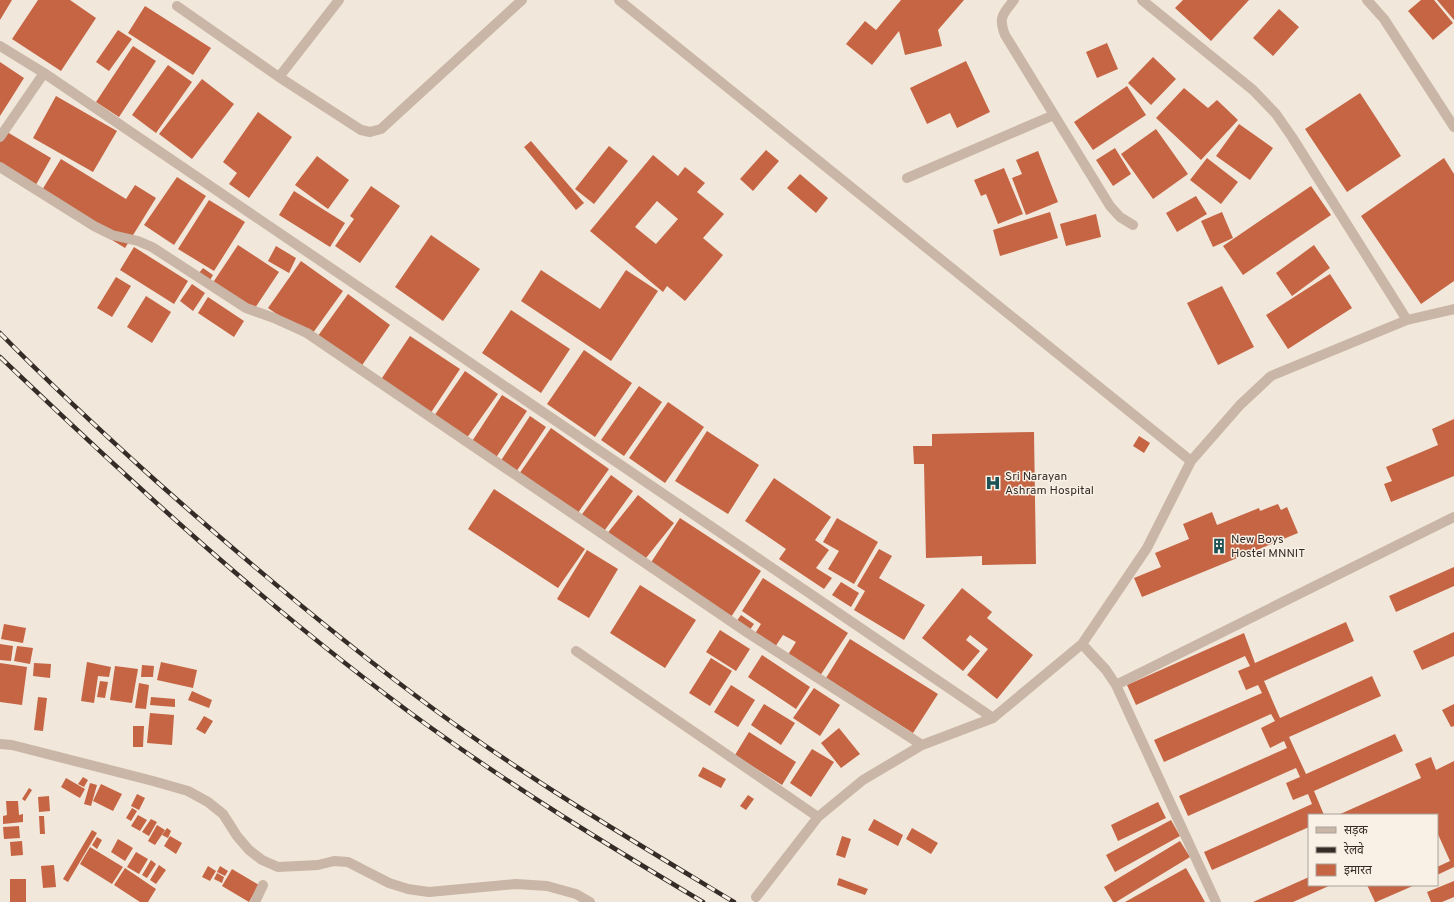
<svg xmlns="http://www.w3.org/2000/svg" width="1454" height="902" font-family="Overpass,'Noto Sans Devanagari',sans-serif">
  <rect width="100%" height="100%" fill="#f1e7da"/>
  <path fill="#c56544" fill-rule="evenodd" d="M0,0h12l-12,20z
    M38,0h32l26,18 -35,53 -49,-32z
    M901,0h63l-26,30 4,16 -37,9 -6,-24 -27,34 -26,-21 19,-23 11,9z
    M1183,0h66l-38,41 -36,-33z
    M1421,0h13l19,23 -20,17 -25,-29z
    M1437,0h17v20z
    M145,6l66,42 -18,27 -65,-42z
    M1279,9l20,18 -26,29 -20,-18z
    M118,30l14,9 -23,32 -13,-9z
    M1107,43l11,26 -21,9 -11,-26z
    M133,46l23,15 -37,56 -23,-15z
    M1153,57l23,22 -25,26 -23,-22z
    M966,61l24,51 -33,16 -7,-15 -23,11 -17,-36z
    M0,62l24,16 -24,38z
    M168,65l24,17 -36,51 -24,-18z
    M202,79l32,25 -42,55 -33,-25z
    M1127,86l19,29 -53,35 -19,-28z
    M1184,88l24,20 9,-8 21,20 -37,40 -45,-42z
    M1360,93l41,63 -54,36 -42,-63z
    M56,96l61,35 -24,41 -60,-34z
    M258,112l34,25 -43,61 -20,-14 8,-11 -14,-11z
    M1239,124l34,24 -23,32 -34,-24z
    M2,129l49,29 -18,32 -33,-20v-38z
    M1156,129l32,45 -35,25 -32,-45z
    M531,141l53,62 -8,7 -52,-63z
    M609,146l19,15 -34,43 -19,-15z
    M1115,148l16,26 -18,12 -17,-26z
    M766,150l13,11 -26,30 -13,-12z
    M1038,151l20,51 -32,13 -14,-37 10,-4 -6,-14z
    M653,155l25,21 7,-9 20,16 -8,9 27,22 -21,24 20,17 -38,46 -18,-15 -4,6 -73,-61zM657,201l21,18 -22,25 -21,-17z
    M317,156l32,24 -21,29 -33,-24z
    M1207,158l31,24 -17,22 -31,-24z
    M1444,158l10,16v107l-33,23 -60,-88z
    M61,159l65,40 9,-14 21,13 -31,50 -86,-53z
    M1004,168l19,46 -25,10 -12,-30 -5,2 -7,-16z
    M800,174l28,24 -12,15 -29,-25z
    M177,177l29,19 -32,49 -30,-20z
    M371,186l29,20 -40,57 -25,-17 19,-27 -4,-3z
    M1311,186l20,29 -88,60 -20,-29z
    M294,191l51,32 -15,24 -51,-32z
    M1196,196l11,18 -30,18 -11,-19z
    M209,200l36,22 -31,49 -36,-22z
    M1050,212l8,26 -58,18 -7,-26z
    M1222,212l11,26 -20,9 -12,-26z
    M1096,214l5,23 -35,9 -6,-22z
    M431,235l49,34 -37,52 -48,-34z
    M238,245l41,27 -28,42 -41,-27z
    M1314,245l16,23 -38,28 -16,-23z
    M276,246l20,12 -7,15 -21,-12z
    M134,247l54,34 -14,23 -54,-34z
    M301,261l42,30 -33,46 -42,-29z
    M203,268l10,7 -6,10 -11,-8z
    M541,270l59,39 26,-39 32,21 -47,70 -90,-60z
    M1330,274l22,34 -64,41 -22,-34z
    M116,277l15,9 -19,31 -15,-9z
    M192,284l13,9 -12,18 -13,-10z
    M1222,286l32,61 -36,18 -31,-62z
    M348,294l42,31 -32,46 -43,-31z
    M146,296l25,16 -19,31 -25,-16z
    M208,297l36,24 -10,16 -36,-24z
    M511,310l59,39 -29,44 -59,-40z
    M410,336l50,33 -32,48 -50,-33z
    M584,350l48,33 -37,54 -48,-33z
    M465,371l33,23 -34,48 -32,-23z
    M639,386l23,16 -38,54 -23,-16z
    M502,395l25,16 -34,51 -24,-16z
    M668,402l36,25 -39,56 -36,-25z
    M530,416l16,11 -32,48 -16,-10z
    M1454,419v57l-63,26 -7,-18 8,-3 -6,-14 52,-22 -6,-16z
    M551,428l58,41 -34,48 -58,-40z
    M707,431l52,34 -31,49 -53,-33z
    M1034,432l2,132 -54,1v-9l-56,2 -2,-94h-10l-1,-18h19v-12z
    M1139,436l11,7 -6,10 -11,-7z
    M611,475l22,16 -31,43 -22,-17z
    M774,478l57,39 -16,23 14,10 -13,18 16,10 -8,11 -45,-30 7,-10 -41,-28z
    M494,489l91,60 -27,39 -90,-59z
    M638,495l36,28 -32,40 -36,-28z
    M1278,504l3,6 6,-3 11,26 -156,64 -8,-19 27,-11 -6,-14 34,-14 -6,-15 29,-12 5,13 42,-17 1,3z
    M680,518l81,53 -30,46 -81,-53z
    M837,518l41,24 -24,42 -26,-15 11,-18 -16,-9z
    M879,549l13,7 -13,22 46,27 -21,35 -50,-30 11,-19 -8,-5z
    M587,550l31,19 -29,49 -32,-19z
    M1454,567v19l-58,26 -7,-16z
    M763,578l85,55 -32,49 -32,-21 12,-19 -13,-7 -10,15 -20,-13 8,-13 -19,-13z
    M841,582l18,11 -8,14 -19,-12z
    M640,585l56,35 -31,48 -55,-35z
    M962,588l30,24 -5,6 46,37 -36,44 -30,-24 21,-26 -18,-14 -4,5 14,11 -17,20 -41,-33z
    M741,615l13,9 -5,7 -13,-9z
    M1346,622l8,19 -90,40 16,37 92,-42 9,20 -92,41 17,37 89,-40 8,17 -89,40 10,24h-15v12l-97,43 -8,-18 108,-48 -4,-10 -15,6 -7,-17 14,-6 -4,-9 -108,48 -9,-20 108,-48 -3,-7 -14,7 -9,-20 14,-7 -4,-7 -107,48 -10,-22 108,-47 -4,-8 -12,5 -8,-19 12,-5 -5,-10 -109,49 -9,-20 117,-52 11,30z
    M4,624l22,4 -3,15 -22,-4z
    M720,630l30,19 -14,22 -30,-19z
    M1454,632v24l-32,14 -9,-19z
    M850,639l88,55 -25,39 -87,-55z
    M0,644l13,2 -2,15 -11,-1z
    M17,646l16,2 -3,16 -16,-3z
    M762,655l48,32 -14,22 -48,-32z
    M711,658l21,13 -22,35 -21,-13z
    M87,662l24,5 -2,10 -11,-1 -4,27 -13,-2z
    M161,662l36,8 -4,18 -36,-8z
    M0,663l27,4 -5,38 -22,-3z
    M34,663l17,1 -1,14 -17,-2z
    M142,665l12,1 -1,11h-12z
    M115,666l23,3 -6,34 -22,-3z
    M100,681l8,1 -3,16 -8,-1z
    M139,683l10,2 -3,24 -11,-1z
    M731,685l24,15 -17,27 -24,-15z
    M814,688l26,17 -20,31 -27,-18z
    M192,691l20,9 -3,8 -21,-8z
    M38,697l9,1 -4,33 -9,-1z
    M151,697l24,2v8l-25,-2z
    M764,704l31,19 -14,22 -30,-20z
    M1454,704v22l-3,1 -9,-17z
    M150,713l24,2 -2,30 -25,-2z
    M204,716l9,5 -8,13 -9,-5z
    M133,726h11l-1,21h-10z
    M839,728l21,26 -19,14 -20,-25z
    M749,732l47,30 -14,23 -47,-30z
    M812,749l22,13 -23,35 -21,-14z
    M1431,757l5,13 18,-9v106l-17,8v-8l13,-6 -13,-29v-17h-99l83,-37 -6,-14z
    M703,767l23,12 -5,9 -23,-12z
    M83,777l5,3 -4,7 -6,-3z
    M66,778l19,11 -5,9 -19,-11z
    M90,783l7,2 -6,21 -7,-2z
    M101,784l21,10 -9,17 -20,-10z
    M29,788l3,2 -7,11 -3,-2z
    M137,794l8,4 -6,12 -8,-4z
    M748,795l6,4 -8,11 -6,-4z
    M49,796l1,15 -11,1 -1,-15z
    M6,801h12l1,14 4,-1v8l-20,2v-8l4,-1z
    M1158,802l8,16 -48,23 -7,-16z
    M132,808l5,3 -6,10 -5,-3z
    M138,815l9,5 -7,11 -9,-5z
    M39,816h5l1,18h-5z
    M151,819l6,3 -8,14 -7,-4z
    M874,819l29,16 -5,11 -30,-16z
    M1171,820l9,16 -65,36 -9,-17z
    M157,825l8,5 -10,15 -7,-4z
    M19,826l1,12 -16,1 -1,-12z
    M167,828l4,3 -3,7 -6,-3z
    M912,828l26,15 -7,11 -25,-15z
    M92,830l5,3 -29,49 -5,-3z
    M170,836l12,7 -6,11 -12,-8z
    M842,836l9,3 -6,19 -9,-3z
    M97,837l5,3 -5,9 -5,-4z
    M118,839l15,9 -8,13 -14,-9z
    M22,841l1,14 -12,1 -1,-14z
    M1180,841l10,16 -74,45h-3l-9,-15z
    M90,847l33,20 -11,17 -32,-20z
    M136,852l12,7 -9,15 -12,-7z
    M151,860l5,4 -9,14 -5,-3z
    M54,865l2,22 -13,1 -2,-22z
    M159,865l7,5 -10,14 -6,-4z
    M208,866l8,5 -6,10 -8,-4z
    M220,866l8,5 -3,5 -8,-4z
    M125,868l31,21 -8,13h-8l-26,-17z
    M1186,868l19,34h-80z
    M232,869l27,16 -10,17 -27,-16z
    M217,873l7,4 -2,6 -8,-4z
    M1309,877v8h22l-38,17h-40z
    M839,878l29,11 -3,6 -28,-10z
    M10,879h16v23h-16z
    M1454,881v16l-12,5h-11l-4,-10z
    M1367,885h48l-39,17h-1z"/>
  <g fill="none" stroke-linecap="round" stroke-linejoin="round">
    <path stroke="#c9b6a6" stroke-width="10" d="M619,0l572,461
      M1014,0c-11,14 -16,17 -9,35l105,171 10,11 13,8
      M1142,0l111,90 23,24 16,23 115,183
      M1367,0l17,19 70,108
      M177,6l102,71 82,53 9,2 11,-3 141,-129
      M0,46l44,27 949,645
      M279,77l60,-77
      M0,137l44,-64
      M0,167l94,59 18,9 26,6 14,6 94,61 28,10 33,15 441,300 174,112
      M907,178l147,-63
      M1082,644l24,26 10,15 100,217
      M576,651l242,166
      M1116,685l338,-168
      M0,744l12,1 141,36 35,10 20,11 15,12 14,22 12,14 13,10 16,7 40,-2 16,-4 14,1 41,21 19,6 21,3 87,-8 31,2 29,8 14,8
      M756,897l62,-80 45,-37 59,-35 71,-27 89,-74 65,-96 44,-87 49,-56 31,-29 136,-56 47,-11
      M255,902l8,-17"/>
    <g stroke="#352c27" stroke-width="4.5">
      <path id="rail" d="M0,333c50,51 103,100 156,148 90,80 182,158 279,229 95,70 198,131 299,192
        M0,357c136,130 275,258 427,368 89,64 182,121 276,177"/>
    </g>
    <use href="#rail" stroke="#f9f1e6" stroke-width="3" stroke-dasharray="9" stroke-linecap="butt"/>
  </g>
  <defs>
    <g id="hospital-bare" transform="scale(1.2)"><path d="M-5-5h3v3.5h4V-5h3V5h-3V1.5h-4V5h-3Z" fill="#1d5256" stroke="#f9f1e6" stroke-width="2.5" paint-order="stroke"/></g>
    <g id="building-bare" transform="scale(1.2)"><path d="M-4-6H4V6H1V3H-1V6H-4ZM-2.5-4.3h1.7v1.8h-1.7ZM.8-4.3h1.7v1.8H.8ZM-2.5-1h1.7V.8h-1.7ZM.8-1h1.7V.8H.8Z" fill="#1d5256" stroke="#f9f1e6" stroke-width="2.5" paint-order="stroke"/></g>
  </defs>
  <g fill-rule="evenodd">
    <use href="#hospital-bare" x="993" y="483"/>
    <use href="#building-bare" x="1219" y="546"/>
  </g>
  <g text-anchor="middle" stroke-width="3" stroke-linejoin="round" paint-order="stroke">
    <g font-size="12" fill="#352c27" stroke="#f9f1e6" text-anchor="start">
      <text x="1005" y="480">Sri Narayan<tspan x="1005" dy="14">Ashram Hospital</tspan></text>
      <text x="1231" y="543">New Boys<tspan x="1231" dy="14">Hostel MNNIT</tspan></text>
    </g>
  </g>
  <rect x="1308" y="814" width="130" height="72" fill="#f9f1e6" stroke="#aba29a"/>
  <rect x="1316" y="827" width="20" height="6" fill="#c9b6a6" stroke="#aba29a"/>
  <text x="1344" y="834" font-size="12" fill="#352c27">सड़क</text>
  <rect x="1316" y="847" width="20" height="6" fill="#352c27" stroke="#aba29a"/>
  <text x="1344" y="854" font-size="12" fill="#352c27">रेलवे</text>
  <rect x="1316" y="864" width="20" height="12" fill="#c56544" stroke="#aba29a"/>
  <text x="1344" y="874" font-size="12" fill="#352c27">इमारत</text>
</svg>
